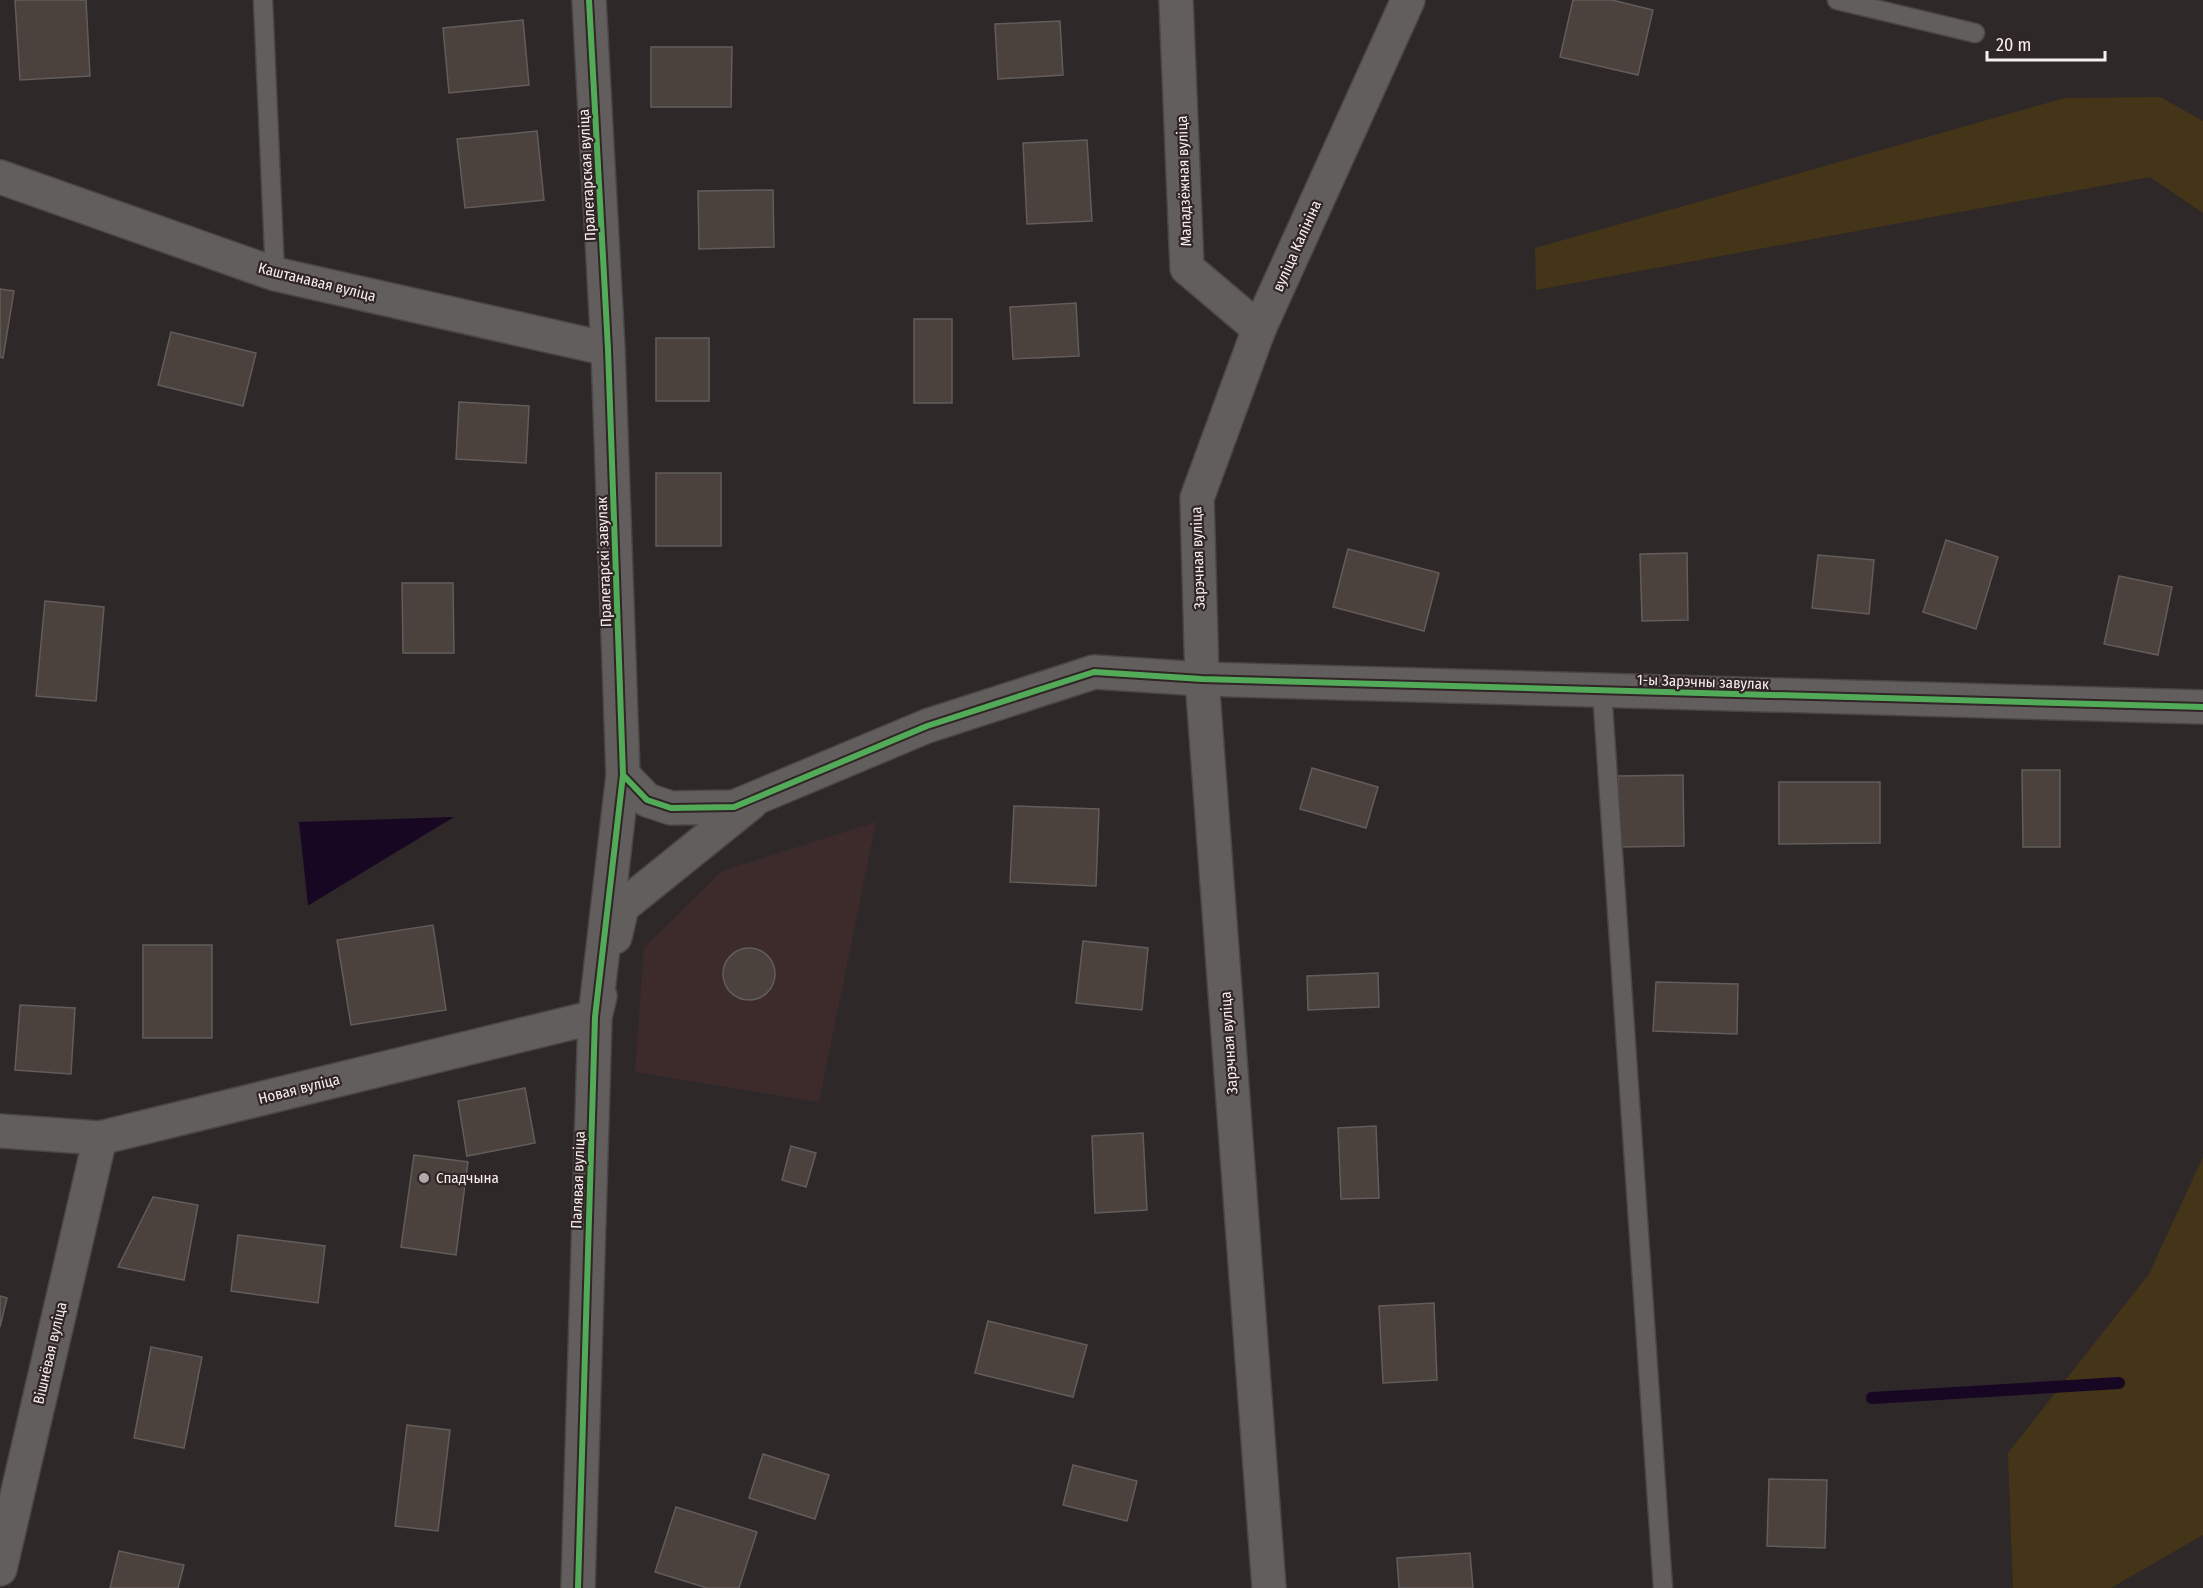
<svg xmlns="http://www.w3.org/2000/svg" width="2203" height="1588" font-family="'Fira Sans Condensed',sans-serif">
  <rect width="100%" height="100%" fill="#2e2828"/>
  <path fill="#3d2b2c" d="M876,822l-57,280 -184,-30 9,-124 78,-77z"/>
  <path fill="#443518" d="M2160,97l43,24v92l-53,-36 -614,113 -1,-42 530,-150z
    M2203,1157v378l-92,53h-98l-5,-135 141,-179z"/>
  <path fill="#180723" d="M454,817l-145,88h-1l-9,-83z"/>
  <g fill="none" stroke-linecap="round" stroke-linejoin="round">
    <path stroke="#180723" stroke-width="12" d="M1872,1398l247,-15"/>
  </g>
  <path fill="#4b413d" stroke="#625d5b" stroke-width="1.5" d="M15,0h71l4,76 -70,4z
    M1573,0h39l41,10 -15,65 -78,-18z
    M523,20l6,65 -80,8 -6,-65z
    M1060,21l3,54 -65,4 -3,-55z
    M651,47h81l-1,60h-80z
    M537,131l7,69 -79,8 -8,-69z
    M1087,140l5,81 -65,3 -4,-81z
    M773,190l1,57 -75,2 -1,-58z
    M0,289l14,2 -11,67 -3,-1z
    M1076,303l3,53 -66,3 -3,-52z
    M914,319h38v84h-38z
    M171,332l85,21 -13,53 -85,-21z
    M656,338h53v63h-53z
    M459,402l70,4 -3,57 -70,-4z
    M656,473h65v73h-65z
    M1946,540l52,17 -22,72 -53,-17z
    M1348,549l91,24 -15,58 -91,-24z
    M1687,553l1,67 -46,1 -2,-67z
    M1818,555l56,5 -5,54 -57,-6z
    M2119,576l53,11 -14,68 -54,-11z
    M402,583h51l1,70h-51z
    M45,601l59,6 -8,94 -60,-5z
    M1312,768l66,19 -12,41 -66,-19z
    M2022,770h38v77h-37z
    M1683,775l1,71 -65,1 -1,-71z
    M1779,782h101v61l-101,1z
    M1014,806l85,3 -3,77 -86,-4z
    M433,925l13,85 -95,15 -14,-85z
    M1083,941l65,7 -6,62 -66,-7z
    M143,945h69v93h-69z
    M723 974a26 26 0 1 1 52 0a26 26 0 1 1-52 0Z
    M1378,973l1,34 -71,3 -1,-34z
    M1656,982l82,2 -1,50 -84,-3z
    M20,1005l55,3 -4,66 -56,-4z
    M525,1088l10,55 -68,13 -9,-55z
    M1376,1126l3,72 -38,1 -3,-71z
    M1143,1133l4,77 -52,3 -3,-77z
    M791,1146l25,7 -10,34 -24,-7z
    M414,1155l54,7 -12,93 -55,-8z
    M153,1197l45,8 -14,75 -66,-13z
    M238,1235l87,11 -7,57 -87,-12z
    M0,1296l7,2 -7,29z
    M1434,1303l3,77 -54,3 -4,-77z
    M988,1321l99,24 -14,52 -98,-24z
    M151,1347l51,10 -18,91 -50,-10z
    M407,1425l43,5 -12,101 -43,-5z
    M763,1454l66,21 -14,44 -66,-21z
    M1073,1465l64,16 -10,40 -64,-16z
    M1769,1479l58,1 -2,68 -58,-2z
    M676,1507l81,25 -18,56h-32l-52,-16z
    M119,1551l65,14 -6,23h-68z
    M1470,1553l3,35h-74l-2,-30z"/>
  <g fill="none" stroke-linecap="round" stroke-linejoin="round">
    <g stroke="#4b4646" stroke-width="21">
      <path id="service" d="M263,0l12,274
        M1837,0l138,33
        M1602,691l61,897"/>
    </g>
    <g stroke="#4b4646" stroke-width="36">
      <path id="minor" d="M1176,0l11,268 72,61
        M0,177l275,97 333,75
        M623,775l24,25 24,8 63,-1 193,-81 167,-54 108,7 1001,28
        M615,937l7,-30 129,-104
        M0,1131l100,7 495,-121 5,-21
        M0,1569l100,-431
        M578,1588l17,-571 28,-242 -15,-426 -19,-349"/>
    </g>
    <g stroke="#4b4646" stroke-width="36">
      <path id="secondary" d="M1269,1588l-67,-909 -5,-181 62,-169 149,-329"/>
    </g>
    <use href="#service" stroke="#635e5e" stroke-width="18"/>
    <use href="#minor" stroke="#635e5e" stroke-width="33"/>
    <use href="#secondary" stroke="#635e5e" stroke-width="33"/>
    <g stroke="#312525" stroke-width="10">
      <path id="cycleway" d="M623,775l24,25 24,8 63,-1 193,-81 167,-54 108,7 1001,28
        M578,1588l17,-571 28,-242 -15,-426 -19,-349"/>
    </g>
    <use href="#cycleway" stroke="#51ab58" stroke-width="6"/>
  </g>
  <circle fill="#b1a9a9" stroke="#312525" stroke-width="2" cx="424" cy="1178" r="6"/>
  <g text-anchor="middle" stroke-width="4.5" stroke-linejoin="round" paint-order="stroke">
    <g font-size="15" fill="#f7efef" stroke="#312525">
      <text transform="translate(587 175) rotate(-93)" y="5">Пралетарская вуліца</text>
      <text transform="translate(1184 181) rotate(-92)" y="5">Маладзёжная вуліца</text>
      <text transform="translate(1297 246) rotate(-66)" y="5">вуліца Калініна</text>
      <text transform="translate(317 282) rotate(14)" y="5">Каштанавая вуліца</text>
      <text transform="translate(1198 558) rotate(-92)" y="5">Зарэчная вуліца</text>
      <text transform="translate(604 562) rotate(-92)" y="5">Пралетарскі завулак</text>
      <text transform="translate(1703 682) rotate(2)" y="5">1-ы Зарэчны завулак</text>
      <text transform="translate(1229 1043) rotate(-94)" y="5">Зарэчная вуліца</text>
      <text transform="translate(299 1089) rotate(-14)" y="5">Новая вуліца</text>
      <text transform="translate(578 1180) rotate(-88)" y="5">Палявая вуліца</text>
      <text transform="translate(50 1353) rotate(-77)" y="5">Вішнёвая вуліца</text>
    </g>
    <g font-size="15" fill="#f7efef" stroke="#312525" text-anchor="start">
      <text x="436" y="1183">Спадчына</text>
    </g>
  </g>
  <path d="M1987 51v9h118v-9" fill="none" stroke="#f7efef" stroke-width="3"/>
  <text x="1996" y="51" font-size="18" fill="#f7efef" stroke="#312525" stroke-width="4.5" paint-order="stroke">20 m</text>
</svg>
